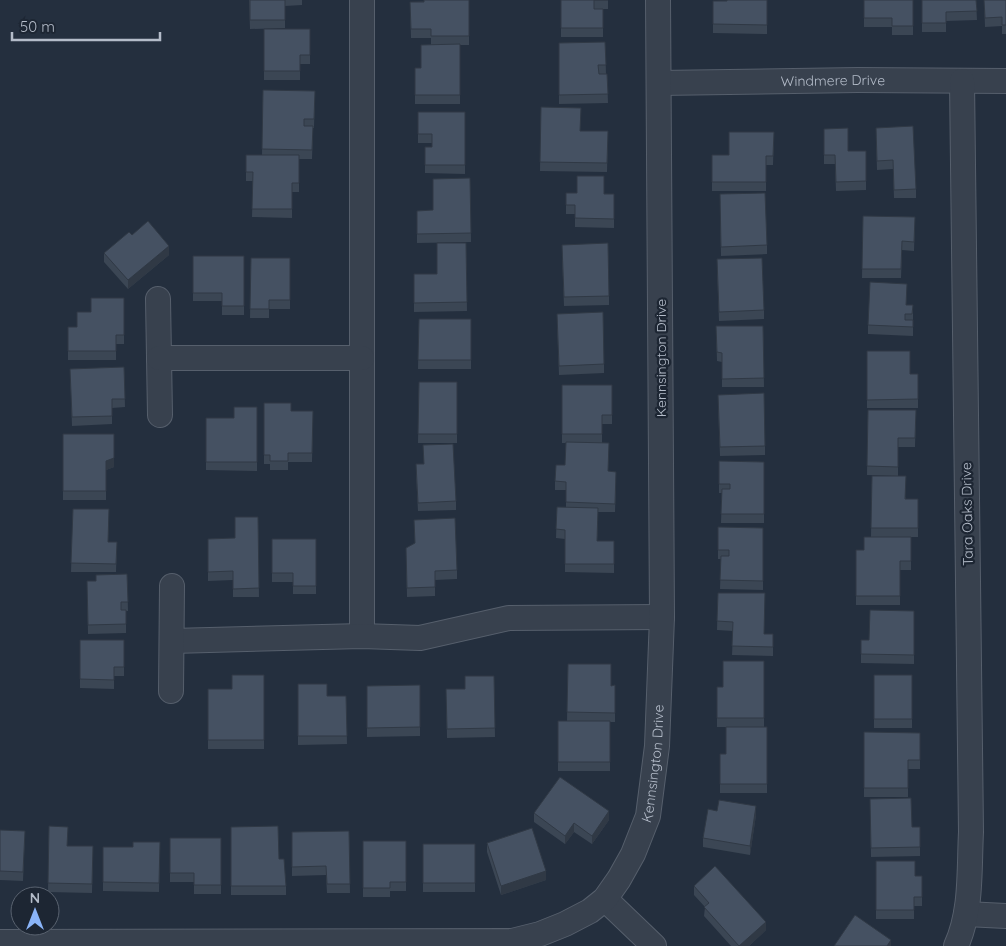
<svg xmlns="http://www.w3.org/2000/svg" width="1006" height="946" font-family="Quicksand,sans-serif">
  <rect width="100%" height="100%" fill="#242f3e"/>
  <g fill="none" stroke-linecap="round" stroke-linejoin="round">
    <g stroke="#565f6c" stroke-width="26">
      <g id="street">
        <path d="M362,0v636"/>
        <path id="s1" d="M659,83l199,-3 148,1"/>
        <path d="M158,299l2,116"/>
        <path d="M159,358h203"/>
        <path d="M172,641l190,-5 58,2 89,-20 153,-1"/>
        <path d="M171,691l1,-105"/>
        <path d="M605,899l49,47"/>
        <path d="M966,914l40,2"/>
        <path id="s2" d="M0,942l512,-1 28,-7 25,-10 25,-13 15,-12 14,-20 14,-25 15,-38 9,-70 5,-129 -4,-617"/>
        <path d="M956,946c16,-35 13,-76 15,-114l-9,-751"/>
      </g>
    </g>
    <use href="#street" stroke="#38414e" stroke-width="24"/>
  </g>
  <path fill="#3b4654" d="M249,0h53v5l-17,1v22l-35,1z
    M469,0v45h-9v59h-45v-36h6l10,-23v-7h-20l-1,-36z
    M561,0h47v9h-5v28h-42z
    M767,0v34l-54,-1v-32z
    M864,0h49v35h-21v-8h-28z
    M922,0h54l1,20 -31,1v11h-24z
    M984,0h22v34h-4v-8l-17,1z
    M264,29h46v35h-10v16h-36z
    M605,42l1,32h1l1,29 -49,1v-61z
    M263,90l52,1 -1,37h-1l-1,31h-13v33h-7v26l-40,-1 1,-36h-7v-26h16z
    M541,107l40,24h27l-1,41 -67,-1z
    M418,112h47v62l-40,-1v-26h7v-4h-14z
    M824,129l24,22h18v39l-30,1 -1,-27h-11z
    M774,132l-1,33h-7v26h-54v-36h17z
    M876,136l40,53v9h-22l-1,-29 -16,1z
    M470,178l1,64 -54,1v-32l16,-1z
    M566,193l48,1v34l-39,-1v-13h-9z
    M720,203l47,42v9l-46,2z
    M863,216l52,1 -1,34 -12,-1 -1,28h-39z
    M132,235l37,20 -41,34 -24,-27v-9z
    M466,243l1,68 -53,1v-38h23z
    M562,254l47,42v9l-45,1z
    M193,256h51v59h-22v-14h-29z
    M251,258h39v51h-21v9h-19z
    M717,268l47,42v9l-45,2z
    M124,298v46h-8v16h-48v-33h9l14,-15z
    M906,305h7v31l-45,-2v-9z
    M419,319h52v50h-53z
    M557,322l47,42v9l-45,2z
    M716,326h47l1,61h-42v-25l-5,-1z
    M867,351l43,23h8v34h-51z
    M124,367l1,40 -13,1v16l-40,2 -2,-57z
    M419,382h38v61h-39z
    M562,385h50v39h-10v19l6,28 8,10 -1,31h-17l-1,29h17v32l-49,-1v-33l-9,-1 1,-31 9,1v-18h-11v-9l10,-16 1,-22h-4z
    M264,403l27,8h22l-1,51h-24v8h-18v-6h-6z
    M718,404l47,42v9l-45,1z
    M257,407v64l-51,-1v-52h28z
    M868,410h48l-1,37h-17v29l8,23h12v38h-7v33h-11v35h-44v-55h8l7,-13 1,-61h24l-29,-1z
    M63,434l51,33 -8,3v30h-43z
    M719,461l45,1v61h-43l1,-30h-3z
    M424,464l32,37v9l-38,1 -2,-38z
    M73,509l35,33h9l-1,30h-45z
    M258,517l1,80h-26v-17l-25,1v-42l27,-1z
    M718,527l45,1v62l-43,-1 1,-30h-3z
    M272,539h44v55h-23v-12h-21z
    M406,548l51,22v9l-22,1v16l-28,1z
    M127,574l1,37h-2v22l-38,1 -1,-53h9z
    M718,593l46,41h9v22l-41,-1 1,-24 -16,-1z
    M914,611v53l-53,-1v-23h8z
    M80,640h44v36h-10v13l-34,-1z
    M764,661v66h-47v-40h6z
    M568,664l43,22 4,-1v37h-5v49h-52v-50h9z
    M264,675v74h-56v-60h24z
    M874,675h38v53h-38z
    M494,676l1,61 -48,1 -1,-49h19z
    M298,684l29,12h19l1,48 -49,1z
    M420,685v51l-53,1v-51z
    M767,727v66h-47v-39h6z
    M864,732l56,1v36h-12v28h-44z
    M870,799l42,28h8v29l-49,1z
    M534,813l75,7 -17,24 -18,-12 -9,12 -31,-22z
    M756,815l-6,40 -47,-8v-9z
    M49,826l18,20h26l-1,47 -44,-1z
    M231,827l48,32 7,27v9h-55z
    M0,830l25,1 -2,50 -23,-1z
    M349,831l1,62h-23l-1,-18 -34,1v-44z
    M170,838h51v56h-27v-12h-24z
    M363,841h43v50h-16v6h-27z
    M160,842l-1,50 -56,-1v-44h30z
    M487,843l59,37 -45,15 -14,-43z
    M423,844h52v48h-52z
    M876,861l39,15h7v30h-8v13h-38z
    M694,886l72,44 -17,16h-18l-27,-30 1,-9 -11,-12z"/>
  <path fill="#303945" d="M169,246v9l-41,34v-9z
    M114,458v9l-8,3v-9z
    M756,806v9l-6,40v-9z
    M609,811v9l-17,24v-8z
    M574,823v9l-9,12v-8z
    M546,871v9l-45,15v-9z
    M766,922v8l-17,16h-10z
    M891,940v6h-4z"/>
  <path fill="#455162" stroke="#303945" d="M250,0h35v20h-35z
    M424,0h45v36h-38v-7h-20l-1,-27h14z
    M561,0h47h-14v9h9v19h-42z
    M727,0h40v25l-54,-1v-23h14z
    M864,0h49v26h-21v-8h-28z
    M922,0h54l1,11 -31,1v11h-24z
    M984,0h22v25h-4v-8l-17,1z
    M264,29h46v26h-10v16h-36z
    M605,42l1,23h-8l1,9h8l1,20 -49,1v-52z
    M460,44v51h-45v-27h6v-23z
    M263,90l52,1 -1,28h-10v7h9l-1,24 -50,-1z
    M541,107l40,1 -1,23h28l-1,32 -67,-1z
    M418,112h47v53h-40v-18h7v-13h-14z
    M913,126l3,63 -22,1 -1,-30 -16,1 -1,-33z
    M848,128v23h18v30l-30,1 -1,-27h-11v-26z
    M729,132h45l-1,24h-7v26h-54v-27h17z
    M246,155h53v28h-7v26h-40l1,-37h-7z
    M577,176h27v18h10v25l-39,-1v-13h-9v-12h11z
    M470,178l1,55 -54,1v-23l16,-1v-31z
    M765,193l2,52 -46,2 -1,-53z
    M863,216l52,1 -1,25 -12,-1 -1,28h-39z
    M148,221l21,25 -41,34 -24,-27 25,-21 3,3z
    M437,243h29l1,59 -53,1v-29h23z
    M608,243l1,53 -45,1 -2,-52z
    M193,256h51v50h-22v-13h-29z
    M251,258h39v42h-21v9h-19z
    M762,258l2,52 -45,2 -2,-53z
    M870,282l37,2 -1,21h7l-1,9h-7v6h8v7l-45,-2z
    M91,298h33v37h-8v16h-48v-24h9v-15h14z
    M603,312l1,52 -45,2 -2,-52z
    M419,319h52v41h-53z
    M716,326h47l1,52 -42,1v-26l-5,-1z
    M867,351h43v23h8v25l-51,1z
    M124,367l1,32h-13v17l-40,1 -2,-48z
    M419,382h38v52h-39z
    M562,385h50v30h-10v19h-40z
    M764,393l1,53 -45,1 -2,-52z
    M264,403h27v8h22l-1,42h-24v8h-18v-6h-6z
    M234,407h23v55h-51v-44h28z
    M868,410h48l-1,28h-17v29l-31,-1z
    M63,434h51v24l-8,3v30h-43z
    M566,442l43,1 -1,28 8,1 -1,32 -49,-2v-20l-11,-1 1,-16h9z
    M453,444l3,57 -38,2 -2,-39h8l-1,-19z
    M719,461l45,1v52h-43l1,-25h8v-5h-11z
    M872,476h34l-1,23h13v29h-47z
    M557,507l41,1 -1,33h17v23h-49v-34l-9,-1z
    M73,509h36l-1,33h9l-1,22 -45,-1z
    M235,517h23l1,71 -26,1v-18l-25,1v-33l27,-1z
    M455,518l2,52 -22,1v16l-28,1 -1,-40 9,-5 -1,-23z
    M718,527l45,1v53l-43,-1 1,-24h8v-6h-11z
    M864,537h47v24h-11v35h-44v-46h8z
    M272,539h44v47h-23v-13h-21z
    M127,574l1,28h-7v8h5v14l-38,1 -1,-44h9v-6z
    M718,593h47l-1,41h9v13l-41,-1 1,-24 -16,-1z
    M870,610l44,1v44l-53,-1v-14h8z
    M80,640h44v27h-10v13l-34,-1z
    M723,661h41v57h-47v-31h6z
    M568,664h43v22l4,-1v28l-48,-1z
    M232,675h32v65h-56v-51h24z
    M874,675h38v44h-38z
    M465,676h29l1,52 -48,1 -1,-40h19z
    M298,684h29v12h19l1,40h-49z
    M420,685v42l-53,1v-42z
    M558,721h52v41h-52z
    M726,727h41v57h-47v-30h6z
    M864,732l56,1v27h-12v28h-44z
    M560,777l49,34 -17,25 -18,-13 -9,13 -31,-23z
    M911,798l1,29h8v20l-49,1 -1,-49z
    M719,800l37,6 -6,40 -47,-8 5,-29 9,2z
    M49,826l19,1 -1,19h26l-1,38 -44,-1z
    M278,826l1,33h5l2,27h-55v-59z
    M532,828l14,43 -45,15 -14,-43z
    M0,830l25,1 -2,41 -23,-1z
    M349,831l1,53h-23l-1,-18 -34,1v-35z
    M170,838h51v47h-27v-12h-24z
    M363,841h43v41h-16v6h-27z
    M133,842h27l-1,41 -56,-1v-35h30z
    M423,844h52v39h-52z
    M876,861h39v15h7v21h-8v13h-38z
    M715,866l51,56 -27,24 -35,-39 5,-4 -15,-17z
    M855,915l36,25 -4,6h-53z"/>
  <g text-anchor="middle" stroke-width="4.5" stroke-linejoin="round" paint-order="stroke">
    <g font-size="14" fill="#b4bcc9" stroke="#1d2633">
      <text dy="5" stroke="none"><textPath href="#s1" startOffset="174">Windmere Drive</textPath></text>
      <text transform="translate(661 358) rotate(-90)" y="5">Kennsington Drive</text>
      <text transform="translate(967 514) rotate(-91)" y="5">Tara Oaks Drive</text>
      <text dy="5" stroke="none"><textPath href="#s2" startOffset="762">Kennsington Drive</textPath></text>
    </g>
  </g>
  <g transform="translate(35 911)"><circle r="24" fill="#1d2633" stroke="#59626f"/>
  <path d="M0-4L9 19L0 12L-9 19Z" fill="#8ab4f8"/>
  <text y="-8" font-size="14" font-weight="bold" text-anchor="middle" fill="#b4bcc9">N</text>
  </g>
  <path d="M12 32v8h148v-8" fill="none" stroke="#b4bcc9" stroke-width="2.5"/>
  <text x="20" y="32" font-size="15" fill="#b4bcc9" stroke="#1d2633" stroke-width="4" paint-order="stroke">50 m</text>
</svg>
